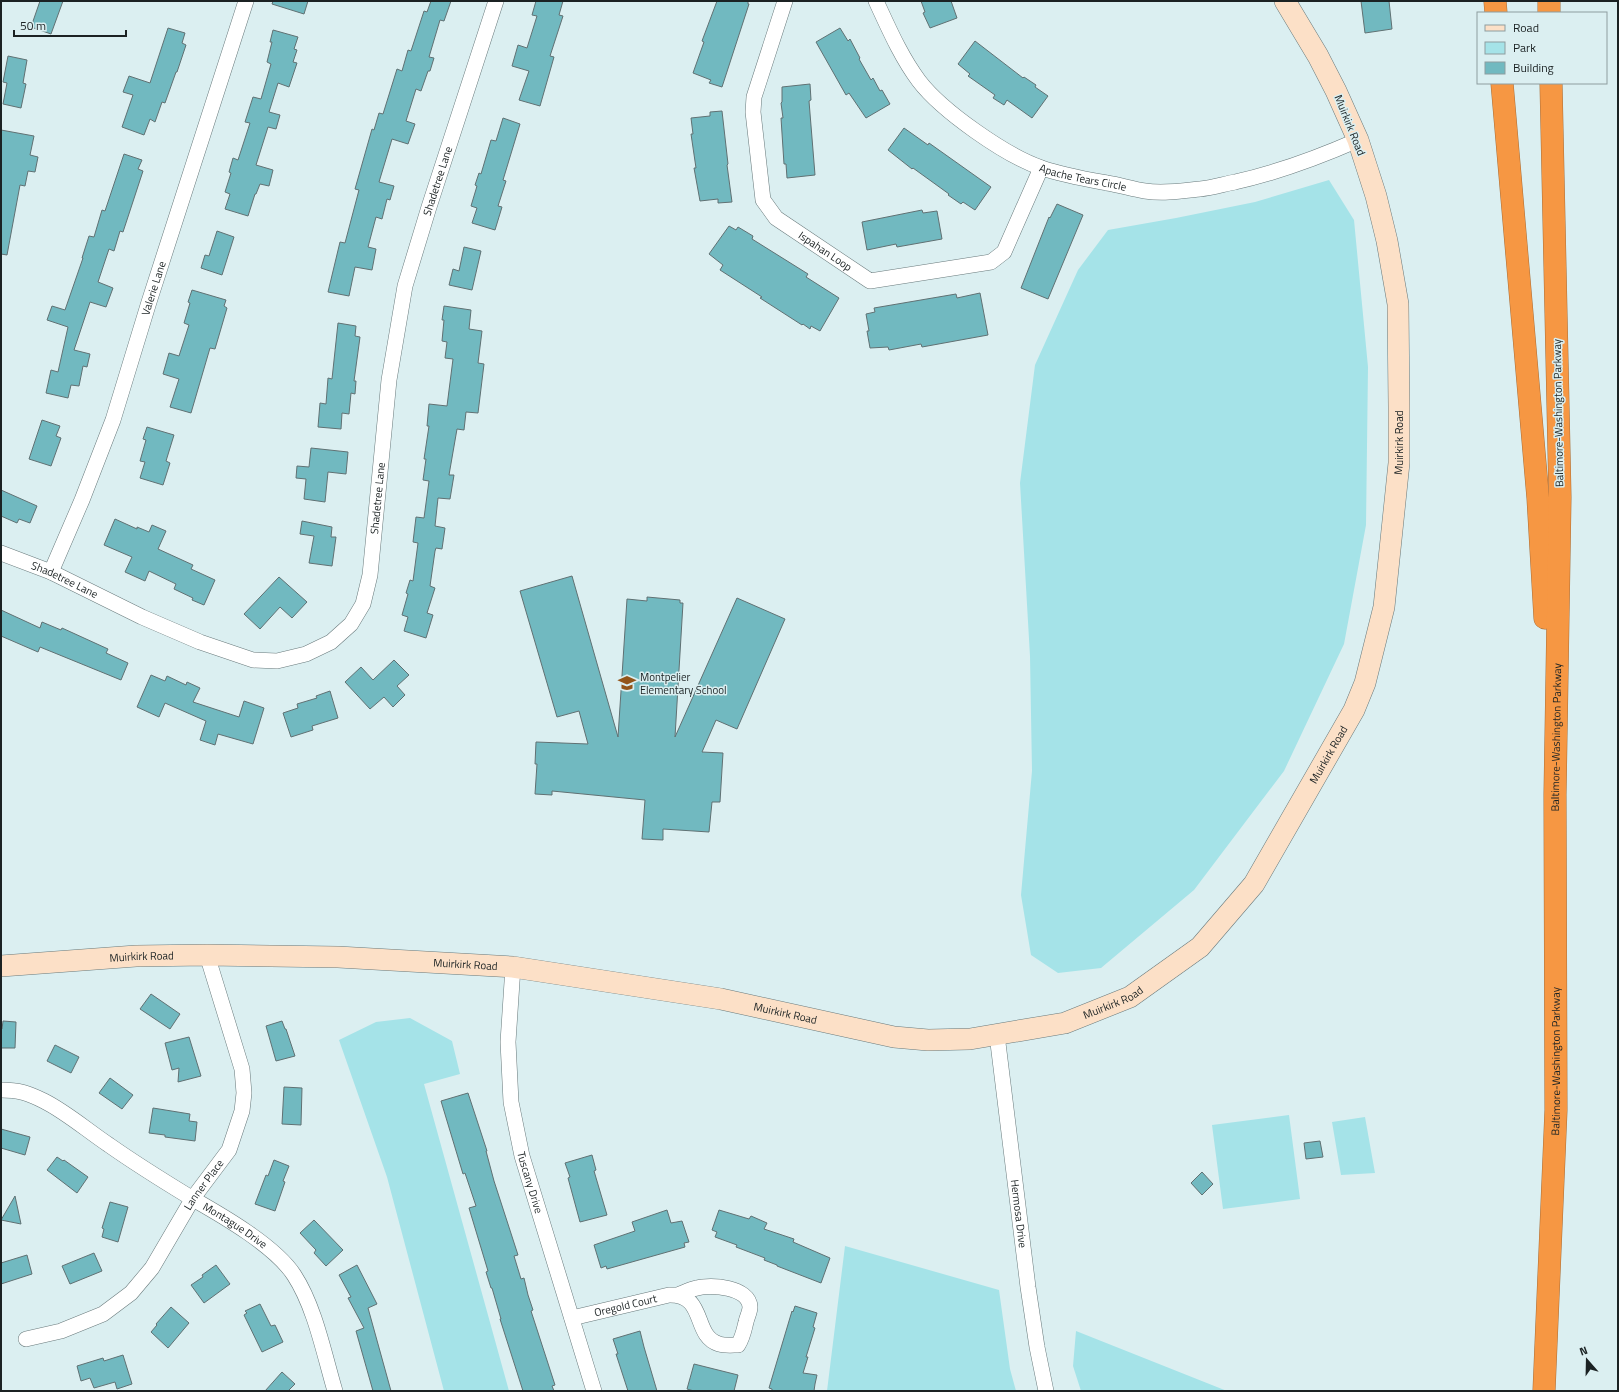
<svg xmlns="http://www.w3.org/2000/svg" width="1619" height="1392" font-family="'Titillium Web',sans-serif">
  <rect width="100%" height="100%" fill="#dbeff1"/>
  <path fill="#a5e3e8" d="M1329,180l25,40 14,147 -2,158 -22,119 -60,127 -90,119 -93,78 -43,5 -27,-18 -10,-60 11,-124 -2,-115 -10,-173 15,-118 43,-95 30,-40 68,-12 79,-16z
    M410,1018l42,23 8,33 -36,10 85,307h-65l-57,-214 -48,-137 37,-18z
    M1289,1115l11,84 -77,10 -11,-84z
    M1365,1117l10,56 -34,2 -9,-53z
    M845,1246l154,44 11,79 6,22h-189z
    M1076,1331l151,60h-146l-8,-25z"/>
  <path fill="#71b9c0" stroke="#607173" d="M40,1h23l-12,33 -20,-7z
    M273,1h35l-4,13 -32,-10z
    M431,1h20l-7,20 -4,-1 -11,37 5,1 -4,13h-2l-7,20 -5,-2 -10,32 9,3 -7,20 -16,-5 -13,43 15,4 -4,14 -3,-1 -5,20 -6,-2 -8,30 8,2 -4,21 -17,-3 -6,29 -21,-4 12,-50 5,1 14,-53 -4,-1 17,-60 2,1 5,-17 4,1 14,-45 5,2 6,-21 3,1 13,-40 3,1z
    M536,1h27l-4,14 4,1 -13,40 4,1 -14,49 -21,-6 10,-29 -17,-5 6,-21 9,3 10,-32 -5,-1z
    M717,1h31v3h1l-27,83 -13,-4 2,-3 -18,-7 11,-31 -2,-1z
    M921,1h30l6,17 -27,10 -7,-15 2,-1z
    M1361,1h28l3,28 -27,4z
    M168,28l17,5 -3,10 4,2 -9,27h-1l-11,31 -3,-1 -7,20 -5,-3 -6,16 -22,-8 11,-32 -10,-3 6,-16 21,7z
    M840,28l8,13 2,-2 10,19 -1,1 12,21 2,-2 7,13 2,-1 8,14 -24,14 -17,-25 -3,2 -30,-53z
    M273,30l25,7 -4,12 3,1 -4,12 4,1 -8,24 -11,-4 -9,29 11,3 -4,14 -8,-2 -12,38 17,5 -4,16 -9,-2 -4,10h-1l-7,22 -23,-7 5,-15 -5,-2 6,-19 -2,-1 4,-14 5,2 12,-37 -5,-1 8,-25 8,2 10,-35 -4,-2 5,-20h-2z
    M975,41l48,37 1,-1 12,8 -1,2 13,9 -16,22 -25,-18 -3,5 -11,-7 2,-3 -27,-19 2,-2 -12,-10z
    M8,56l19,4 -4,23 3,1 -5,24 -18,-4 4,-21 -4,-1z
    M810,84l1,16 -2,1 6,74 -28,3 -1,-14h-2l-3,-46h2l-2,-15 1,-1v-15z
    M722,111l6,53 -1,1 5,37 -14,1v-4l-18,2 -6,-33h2l-5,-34h2l-2,-16 19,-2v-4z
    M503,118l17,6 -17,56 3,1 -8,25 4,1 -7,23 -23,-7 5,-15 -6,-2 6,-20 -2,-1 4,-12 2,1 10,-34 5,1z
    M904,128l24,17 1,-2 62,44 -16,23 -12,-8 -2,2 -13,-9 1,-1 -36,-26 -1,1 -24,-19z
    M1,130l33,6 -4,19 8,2 -3,15 -7,-1 -3,15 -5,-1 -13,70 -6,-1z
    M124,154l18,6 -4,9 5,2 -20,61 -3,-1 -6,20 -5,-2 -11,33 15,6 -7,19 -16,-5 -16,48 16,4 -3,13 -4,-1 -4,20 -8,-1 -3,13 -22,-5 5,-23 7,2 10,-45 -21,-7 5,-14 13,4 18,-52h-1l7,-22 5,1 8,-27 3,1z
    M1057,204l26,11 -35,84 -27,-11 28,-71 1,1z
    M922,210l1,3 14,-2 5,28 -45,8 -1,-3 -29,6 -5,-28z
    M729,226l7,4 2,-3 15,9 -1,3 56,35 -2,3 33,21 -19,33 -9,-5 -1,3 -7,-5 -1,1 -42,-27 2,-1 -42,-27 3,-5 -14,-11z
    M217,231l17,6 -12,38 -21,-7 4,-13 4,1z
    M464,247l17,4 -9,39 -23,-5 4,-16 6,2z
    M192,290l34,10 -2,6 3,2 -12,41 -5,-1 -19,65 -21,-6 9,-28 -16,-5 6,-21 10,3 10,-31 -5,-2 6,-20 -2,-1z
    M980,293l8,42 -66,12 -1,-3 -32,6 -1,-3 -18,1 -3,-17h2l-3,-17 9,-2 -1,-4 82,-14 1,4z
    M444,306l27,4 -2,19 13,2 -4,32 6,1 -6,49 -12,-1 -2,18 -7,-1 -8,46h5l-4,24 -12,-1 -3,28 10,2 -3,21 -6,-1 -1,3 -5,35 5,2 -8,25 6,2 -7,23 -22,-7 4,-14 -6,-2 6,-21 -2,-1 4,-13 3,1 5,-38 -5,-1 3,-25 8,1 5,-37 -6,-1 3,-21h-2l5,-33h-2l2,-22 18,2 6,-47 -8,-1 2,-16 -5,-1 2,-21h-2z
    M338,323l18,3 -1,10 5,1 -6,44h2l-1,13 -4,-1 -2,21 -7,-1 -1,16 -23,-2 2,-24 6,1 2,-26 4,1z
    M42,420l18,6 -4,10 5,2 -10,28 -22,-7z
    M147,427l27,8 -8,26 4,2 -7,22 -23,-7 5,-16 -5,-1 6,-21 -3,-1z
    M311,448l37,4 -2,22 -18,-2 -3,30 -21,-3 2,-20 -10,-1 1,-12 12,1z
    M1,490l36,16 -7,17 -11,-4 -2,4 -16,-7z
    M115,519l22,10v-2l12,5 3,-7 14,6 -8,18 35,16 -2,4 24,11 -11,25 -12,-5 1,-2 -19,-9 2,-5 -27,-13 -4,10 -20,-9 7,-15 -28,-12z
    M302,521l30,6 -1,10h5l-4,29 -23,-3 5,-27 -14,-2z
    M572,576l46,161 9,-138 20,2v-4l33,3v3h3l-8,134 62,-139 48,21 -48,110 -21,-9 -14,32 21,1 -3,49h-8l-3,30 -46,-3v11l-21,-1 3,-39 -93,-9v4l-17,-1 2,-30h-2l1,-22 52,2 -9,-33 -22,6 -37,-126z
    M279,577l28,25 -15,16 -12,-11 -20,22 -16,-15z
    M1,610l39,18 2,-6 19,8 1,-2 46,21 -2,4 22,10 -7,17 -81,-33 -2,5 -37,-16z
    M394,660l15,15 -12,11 8,9 -12,12 -9,-10 -14,12 -25,-27 16,-15 12,13z
    M151,675l14,6 2,-5 19,9 1,-3 13,6 -7,14 46,15 5,-16 20,7 -11,36 -35,-10 -3,11 -15,-5 6,-19 -41,-18 -6,14 -22,-10z
    M330,691l8,27 -26,8 1,4 -22,7 -8,-24 15,-5 -1,-4 20,-6 -1,-2z
    M151,994l29,20 -10,15 -30,-20z
    M3,1021l13,1 -1,26h-14v-19h1z
    M282,1021l3,8h1l9,27 -19,5 -10,-35z
    M189,1037l12,39 -23,6 1,-14 -7,2 -7,-27z
    M55,1045l24,12 -8,16 -24,-12z
    M110,1078l23,17 -11,14 -23,-16z
    M284,1087l18,1 -1,37 -19,-1z
    M468,1093l19,58h-1l8,30 24,74 -4,1 7,23 3,-1 4,17 5,15 -2,1 24,74 -3,1 2,5h-31l-23,-72h1l-9,-31h-1l-5,-16 2,-1 -19,-63 7,-2 -11,-33 -2,1 -22,-73z
    M153,1108l37,6 -1,7 8,1 -2,19 -30,-4v-2l-16,-2z
    M1,1129l29,8 -5,18 -24,-7z
    M1320,1141l3,16 -17,2 -2,-16z
    M592,1155l4,15 -2,1 13,44 -27,7 -12,-44 2,-1 -5,-14z
    M57,1157l6,4 1,-1 24,17 -11,16 -30,-23z
    M274,1160l15,6 -6,15 2,1 -10,29 -20,-7 11,-29 2,1z
    M1202,1172l11,12 -11,11 -11,-12z
    M15,1196l6,28 -20,-4z
    M110,1202l18,5 -10,35 -16,-5 2,-8 -2,-1z
    M667,1210l4,13 11,-2 7,21 -5,1 1,4 -78,22 -1,-3 -5,2 -7,-23 41,-14 -3,-9z
    M719,1210l30,9 2,-3 16,7 -3,6 30,10 -1,3 37,16 -9,25 -44,-17v-1l-13,-5 1,-2 -29,-11 1,-2 -22,-8 2,-5 -5,-2z
    M314,1220l29,30 -17,16 -12,-13 2,-3 -16,-17z
    M94,1253l8,18 -32,13 -8,-18z
    M27,1255l5,19 -31,10v-21z
    M216,1265l14,19 -26,19 -13,-18 12,-8 -1,-2z
    M357,1265l20,39 -9,4 23,83h-18l-17,-60 8,-3 -16,-30 3,-1 -12,-22z
    M260,1304l11,22 4,-1 8,17 -21,10 -18,-37 3,-2 -2,-2z
    M795,1306l22,7 -4,14 2,1 -9,29h2l-5,16 14,2 -2,9 -1,7h-42v-2l-3,-1 23,-77 1,1z
    M171,1307l18,16 -21,25 -17,-16 6,-7 -1,-1z
    M640,1331l4,16 13,44h-29l-12,-37h2l-5,-15z
    M123,1355l9,29 -15,5 -2,-7 -21,6 -4,-10 -9,3 -4,-15 26,-8 1,3z
    M694,1364l44,11 -4,16h-40l-7,-2z
    M282,1372l13,12 -7,7h-23z"/>
  <g fill="none" stroke-linecap="round" stroke-linejoin="round">
    <g stroke="#697a7c" stroke-width="16">
      <g id="minor">
        <path id="s1" d="M785,1l-31,96 -1,15 10,88 13,18 94,63 121,-19 13,-10 37,-84"/>
        <path id="s2" d="M876,1c13,28 25,56 43,80 23,30 87,75 123,87 20,7 43,11 65,15 13,2 25,6 38,8 18,3 37,0 55,-2 12,-1 24,-5 35,-7 45,-10 82,-24 123,-42"/>
        <path id="s3" d="M1,553l50,19 91,45 58,25 53,18 24,1 29,-7 25,-12 20,-18 12,-20 7,-29 19,-195 16,-94 24,-79 67,-206"/>
        <path id="s4" d="M51,572l31,-72 31,-80 36,-118 97,-301"/>
        <path id="s5" d="M513,967l-5,75 3,60 11,54 72,235"/>
        <path id="s6" d="M997,1035l31,252 9,60 9,44"/>
        <path id="s7" d="M1,1090c18,0 27,3 43,11 22,11 44,30 65,44 27,19 56,37 84,54 30,17 82,47 101,76 21,32 30,79 41,116"/>
        <path id="s8" d="M572,1318l97,-23c38,-1 23,41 50,49 6,2 14,1 19,1 5,-8 6,-15 8,-23 1,-5 4,-10 4,-15 -1,-20 -39,-23 -53,-19 -6,1 -12,4 -17,6"/>
        <path id="s9" d="M26,1339l35,-8 42,-17 28,-21 21,-25 41,-70 36,-48 13,-39 2,-18 -2,-24 -35,-114"/>
      </g>
    </g>
    <g stroke="#697a7c" stroke-width="22">
      <g id="secondary">
        <path id="s10" d="M1,966l135,-10 71,-1 131,2 175,10 208,32 173,38 34,3 42,-1 95,-16 65,-26 70,-50 54,-63 100,-174 11,-27 19,-76 15,-144v-56l-1,-103 -11,-63 -11,-45 -18,-56 -22,-49 -18,-35 -33,-55"/>
      </g>
    </g>
    <g stroke="#a96e38" stroke-width="23">
      <g id="motorway">
        <path d="M1495,1l1,12"/>
        <path d="M1549,1v12"/>
        <path d="M1502,83l36,415 7,120"/>
        <path id="s11" d="M1544,1391l12,-281 -1,-315 5,-298 -9,-414"/>
      </g>
    </g>
    <use href="#minor" stroke="#fff" stroke-width="15"/>
    <use href="#secondary" stroke="#fce0c7" stroke-width="21"/>
    <use href="#motorway" stroke="#f69743" stroke-width="22"/>
  </g>
  <defs>
    <g id="school-bare" transform="scale(1.38)"><path d="M0-5L7-2L0 1L-7-2ZM-4 1L0 2.5L4 1V4Q0 6-4 4Z" fill="#93551a" stroke="#dbeff1" stroke-width="2.5" paint-order="stroke"/></g>
  </defs>
  <g fill-rule="evenodd">
    <use href="#school-bare" x="627" y="683"/>
  </g>
  <g text-anchor="middle" stroke-width="3" stroke-linejoin="round" paint-order="stroke">
    <g font-size="11" fill="#1b2223" stroke="#dbeff1">
      <text transform="translate(1350 125) rotate(68)" y="4">Muirkirk Road</text>
      <text dy="4" stroke="none"><textPath href="#s2" startOffset="285">Apache Tears Circle</textPath></text>
      <text dy="4" stroke="none"><textPath href="#s3" startOffset="837">Shadetree Lane</textPath></text>
      <text dy="4" stroke="none"><textPath href="#s1" startOffset="286">Ispahan Loop</textPath></text>
      <text dy="4" stroke="none"><textPath href="#s4" startOffset="302">Valerie Lane</textPath></text>
      <text transform="translate(1558 413) rotate(-91)" y="4">Baltimore-Washington Parkway</text>
      <text dy="4" stroke="none"><textPath href="#s10" startOffset="1785">Muirkirk Road</textPath></text>
      <text dy="4" stroke="none"><textPath href="#s3" startOffset="513">Shadetree Lane</textPath></text>
      <text dy="4" stroke="none"><textPath href="#s3" startOffset="69">Shadetree Lane</textPath></text>
      <text dy="4" stroke="none"><textPath href="#s11" startOffset="654">Baltimore-Washington Parkway</textPath></text>
      <text dy="4" stroke="none"><textPath href="#s10" startOffset="1461">Muirkirk Road</textPath></text>
      <text dy="4" stroke="none"><textPath href="#s10" startOffset="141">Muirkirk Road</textPath></text>
      <text dy="4" stroke="none"><textPath href="#s10" startOffset="465">Muirkirk Road</textPath></text>
      <text dy="4" stroke="none"><textPath href="#s10" startOffset="1125">Muirkirk Road</textPath></text>
      <text dy="4" stroke="none"><textPath href="#s10" startOffset="789">Muirkirk Road</textPath></text>
      <text dy="4" stroke="none"><textPath href="#s11" startOffset="330">Baltimore-Washington Parkway</textPath></text>
      <text dy="4" stroke="none"><textPath href="#s5" startOffset="218">Tuscany Drive</textPath></text>
      <text dy="4" stroke="none"><textPath href="#s9" startOffset="247">Lanner Place</textPath></text>
      <text dy="4" stroke="none"><textPath href="#s6" startOffset="180">Hermosa Drive</textPath></text>
      <text dy="4" stroke="none"><textPath href="#s7" startOffset="273">Montague Drive</textPath></text>
      <text dy="4" stroke="none"><textPath href="#s8" startOffset="55">Oregold Court</textPath></text>
    </g>
    <g font-size="11" fill="#1b2223" stroke="#dbeff1" text-anchor="start">
      <text x="640" y="681">Montpelier<tspan x="640" dy="13">Elementary School</tspan></text>
    </g>
  </g>
  <rect width="1619" height="1392" fill="none" stroke="#1b2223" stroke-width="4"/>
  <rect x="1477" y="12" width="130" height="72" fill="#dbeff1" stroke="#8e9d9f"/>
  <rect x="1485" y="25" width="20" height="6" fill="#fce0c7" stroke="#8e9d9f"/>
  <text x="1513" y="32" font-size="12" fill="#1b2223">Road</text>
  <rect x="1485" y="42" width="20" height="12" fill="#a5e3e8" stroke="#8e9d9f"/>
  <text x="1513" y="52" font-size="12" fill="#1b2223">Park</text>
  <rect x="1485" y="62" width="20" height="12" fill="#71b9c0" stroke="#8e9d9f"/>
  <text x="1513" y="72" font-size="12" fill="#1b2223">Building</text>
  <g transform="translate(1587 1360) rotate(340)" stroke="#dbeff1" stroke-width="3" paint-order="stroke">
  <path d="M0-3L7 15L0 10L-7 15Z" fill="#1b2223"/>
  <text y="-6" font-size="11" font-weight="bold" text-anchor="middle" fill="#1b2223">N</text>
  </g>
  <path d="M14 30v6h112v-6" fill="none" stroke="#1b2223" stroke-width="2"/>
  <text x="20" y="30" font-size="12" fill="#1b2223" stroke="#dbeff1" stroke-width="3" paint-order="stroke">50 m</text>
</svg>
